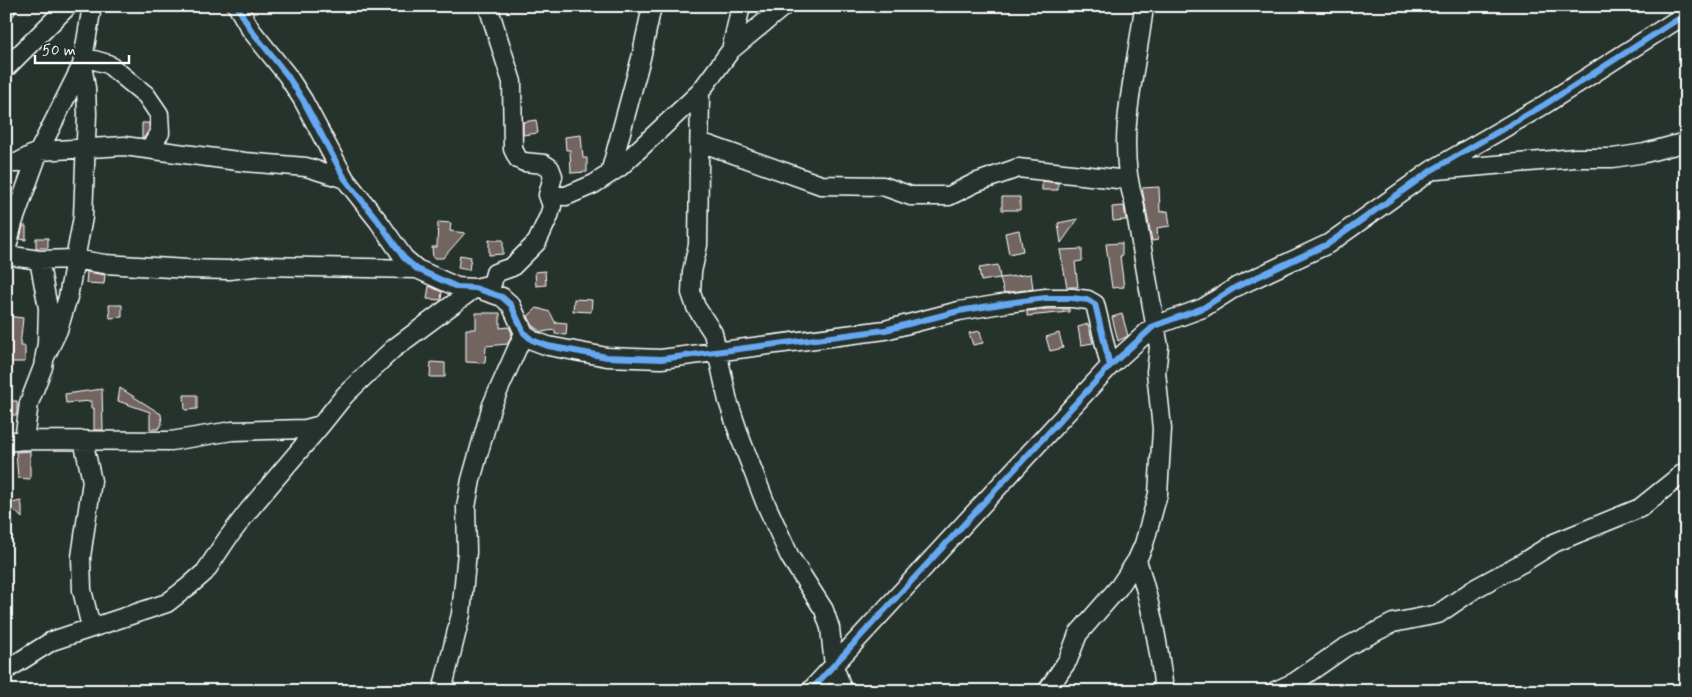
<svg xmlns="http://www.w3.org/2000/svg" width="1692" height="697" font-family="Mynerve,sans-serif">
  <rect width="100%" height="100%" fill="#26332d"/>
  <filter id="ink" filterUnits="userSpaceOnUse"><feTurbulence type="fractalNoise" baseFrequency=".02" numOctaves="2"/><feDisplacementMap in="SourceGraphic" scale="10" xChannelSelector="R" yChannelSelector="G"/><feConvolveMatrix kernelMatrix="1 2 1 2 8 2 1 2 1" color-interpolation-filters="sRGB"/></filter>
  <g filter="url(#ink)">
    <path fill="#726560" stroke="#fff" d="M536,120l2,13 -15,2v-13z
      M142,123h7v7l-5,8h-2z
      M581,135l2,23h4v14l-16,1 -1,-23h-4l-1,-13z
      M1042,181l16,2v7h-16z
      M1159,187l1,25 8,-1 2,15 -13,2 1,12 -6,1 -10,-53z
      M1002,197h18v13h-18z
      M1124,206l2,14 -13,1 -1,-14z
      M1078,219l-17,24 -3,-20z
      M438,222l13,1 -1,8 15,2 -22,25h-10l-1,-11h5z
      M23,226h3v14l-6,-1z
      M1019,230l4,21 -14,3 -4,-21z
      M36,238h12v10h-12z
      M489,240h14v14l-14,1z
      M1122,243v13h-2l4,31 -12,1 -6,-44z
      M1082,249v12l-7,1 3,25h-11l-7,-37z
      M460,255l11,2 -2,13 -11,-2z
      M998,265l2,13 -19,3 -2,-13z
      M545,271l1,14 -10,1 -1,-14z
      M87,272l18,3 -1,9 -18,-1z
      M1031,274l2,15 -29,4 -4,-15z
      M429,286l13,6 -1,8 -14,-1z
      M574,299l18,1 -1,12 -18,-1z
      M109,305h13v12l-12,1z
      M537,308l13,4 6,12v-2l11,1 -1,12 -11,-1v-4l-14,2 -8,-6 -5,-10z
      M1047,309h22v3l-42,4v-5z
      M476,313h24v15l9,-1 3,6 -4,11 -22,2 -1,17 -19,-1v-33h10z
      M1122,314l6,22 -10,5 -6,-24z
      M7,316l16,2 -3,28h5v16h-17z
      M1088,324l5,19 -12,2 -3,-18z
      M980,331l3,12 -10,2 -4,-12z
      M1059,333l4,15 -13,3 -4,-14z
      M431,362l14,1v14h-15z
      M120,388l41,26 1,10 -4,5h-8v-17l-32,-11z
      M102,389l1,41h-9v-22h-3v-7l-25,2 -1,-9z
      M184,395h13v14l-12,1z
      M6,401h11v14h-11z
      M30,451v28l-12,-1 -2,-26z
      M21,501l1,5v12l-14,-14z"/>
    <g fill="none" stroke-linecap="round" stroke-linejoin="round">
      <g stroke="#fff" stroke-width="21">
        <path id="minor" d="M237,6l14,24 36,45 16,25 42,79 34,43 25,36 13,11 40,18 18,1 27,9 9,8 13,28 8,7 16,6 59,11 54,2 224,-29 74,-19 48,-8 39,-5h26l16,2 7,4 15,62
          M6,9l1,-3
          M731,50l10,-44
          M84,57l24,7 38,31 13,19 1,19 -10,15
          M6,68l62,-62
          M700,92l-2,153 -6,27 -1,21 5,14 17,26 15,68 13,39 24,62 25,55 34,53 6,18 4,38 9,25
          M700,142l121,43 62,1 28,10h38l26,-13 43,-15 109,12
          M6,163h11l22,-12 85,-5 121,16 61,5 39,12
          M1437,170l138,-12h38l32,-5 41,-11
          M610,173l31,-115 11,-52
          M548,195l18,1 28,-12 26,-17 80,-75 31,-42 53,-44
          M6,251l7,-28 26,-72 43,-86 10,-59
          M6,255l33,5 35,-1 31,5 82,5 42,1 34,-4 154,3
          M45,357l13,-27 10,-33 15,-80 4,-103 -1,-26 -4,-23
          M24,440l5,-37 14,-36 4,-24 1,-35 -9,-48
          M83,440l9,41 -11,76 1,33 9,37
          M6,442l18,-2 147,1 61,-10 74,-2 15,-4 24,-30 48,-46 82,-61 17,-4 3,-11 17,-6 25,-25 12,-26 3,-10 -4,-11 5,-19 -3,-8 -6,-4 -20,-2 -6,-3 -5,-10 -1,-67 -24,-76
          M1137,560c14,44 22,85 27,131
          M6,670l46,-29 115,-38 22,-17 16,-14 22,-33 22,-29 72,-85
          M442,691l19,-77 6,-62 -1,-45 5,-27 21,-75 32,-72
          M810,691l300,-325 44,-40 49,-18 33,-21 92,-43 104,-74 112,-65 142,-91
          M1047,691l21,-31 10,-26 41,-47 18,-27 7,-16 14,-50 4,-65 -6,-57 3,-25 -25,-145c-20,-65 3,-130 10,-196
          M1275,691l20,-9 49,-34 49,-25 45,-9 38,-26 46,-25 32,-20 86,-35 46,-37"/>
      </g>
      <use href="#minor" stroke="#26332d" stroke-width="18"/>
      <g stroke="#26332d" stroke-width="9">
        <path id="cycleway" d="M237,6l14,24 36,45 16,25 42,79 34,43 25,36 13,11 40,18 18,1 27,9 9,8 13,28 8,7 16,6 59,11 54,2 224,-29 74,-19 48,-8 39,-5h26l16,2 7,4 15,62
          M810,691l300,-325 44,-40 49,-18 33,-21 92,-43 104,-74 112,-65 142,-91"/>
      </g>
      <use href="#cycleway" stroke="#66a8f1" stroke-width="6"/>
    </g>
  </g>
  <rect width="1692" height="697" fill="none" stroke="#26332d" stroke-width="25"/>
  <rect x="12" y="12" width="1667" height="672" fill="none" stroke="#fff" stroke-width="2" filter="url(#ink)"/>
  <path d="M35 55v8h94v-8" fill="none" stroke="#ffffff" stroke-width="2.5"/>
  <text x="42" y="55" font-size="15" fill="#ffffff" stroke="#26332d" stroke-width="4" paint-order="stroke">50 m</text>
</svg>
